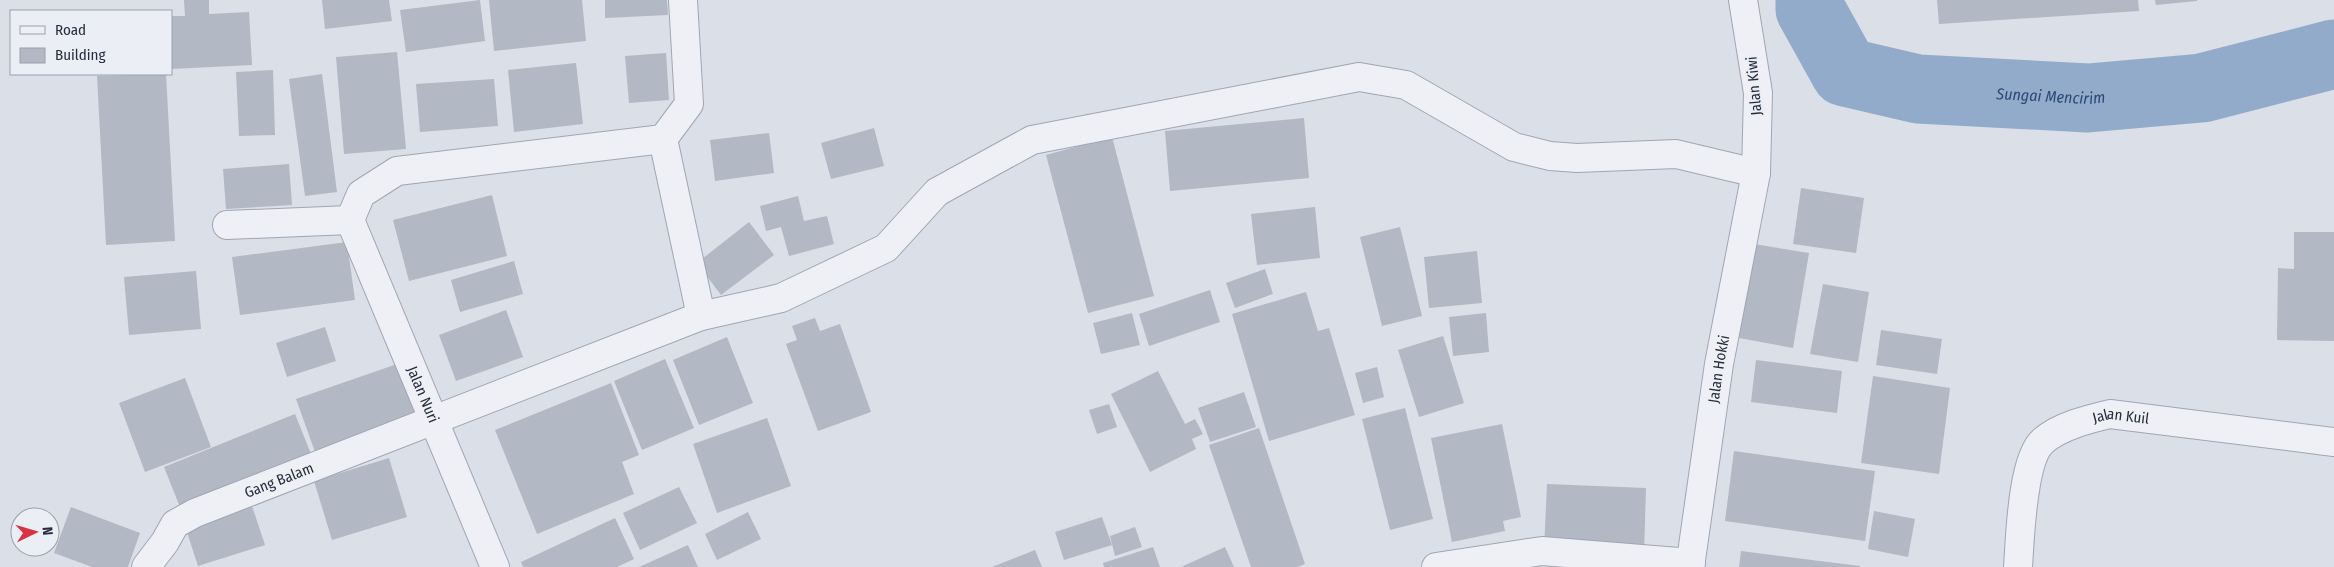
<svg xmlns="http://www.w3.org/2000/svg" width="2334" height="567" font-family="'Fira Sans Condensed',sans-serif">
  <rect width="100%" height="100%" fill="#dbdfe7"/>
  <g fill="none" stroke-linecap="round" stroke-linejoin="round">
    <path stroke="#92abcb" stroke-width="69" id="s1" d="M1810,0v9l35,63 73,17 170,9 114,-10 132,-34"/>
  </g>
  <path fill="#b2b8c4" d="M184,0h25v14l40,-2 3,53 -81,4v-53h14z
    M322,0h67l3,21 -67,8z
    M480,0l5,41 -79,11 -6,-42z
    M489,0h93l4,41 -92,10z
    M605,0h62l1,15 -63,3z
    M1937,0h201l1,11 -200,13z
    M2155,0h42v1l-41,4z
    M397,52l9,97 -62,5 -8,-97z
    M666,53l3,47 -40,3 -4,-47z
    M576,63l7,61 -69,8 -6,-62z
    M273,70l2,65 -36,1 -3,-64z
    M166,74l9,167 -69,4 -9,-169z
    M322,74l15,118 -32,4 -16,-117z
    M494,79l4,47 -78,6 -4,-48z
    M1304,118l5,60 -139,13 -5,-60z
    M874,128l10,38 -53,13 -10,-36z
    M769,133l5,40 -59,8 -5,-41z
    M1112,137l42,159 -66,17 -42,-158z
    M289,164l3,41 -66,4 -3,-40z
    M1801,188l63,10 -8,55 -63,-9z
    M492,195l15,61 -98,25 -16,-61z
    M798,196l6,25 23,-5 7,28 -45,12 -8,-29 -15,4 -6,-25z
    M1315,207l5,51 -63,7 -6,-51z
    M749,222l25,33 -53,40 -24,-32z
    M1400,227l22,89 -40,10 -22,-89z
    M2294,232h40v109l-57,-1 1,-72 16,1z
    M347,242l8,58 -115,15 -8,-58z
    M1754,244l55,9 -16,95 -54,-10z
    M1477,251l5,52 -53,5 -5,-51z
    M514,261l9,33 -63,18 -9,-32z
    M1265,269l8,25 -38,14 -9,-25z
    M196,271l5,58 -72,6 -5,-58z
    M1823,284l46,8 -11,70 -48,-8z
    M1210,290l10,32 -71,24 -10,-32z
    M1306,292l12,39 11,-3 26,87 -86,26 -37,-127z
    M506,310l17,47 -67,24 -17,-46z
    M1132,313l8,32 -39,9 -8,-31z
    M1486,313l3,39 -36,4 -4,-39z
    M815,318l5,13 20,-7 31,88 -53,19 -32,-87 11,-4 -5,-14z
    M325,327l11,34 -49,16 -11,-34z
    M1881,330l61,9 -5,35 -61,-9z
    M1443,336l21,67 -45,14 -21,-67z
    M727,337l26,66 -54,22 -26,-65z
    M665,359l29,69 -52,22 -28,-69z
    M1756,360l86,11 -5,42 -86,-11z
    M400,363l19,52 -104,37 -19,-53z
    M1377,367l7,30 -21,6 -8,-30z
    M1158,371l27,53 10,-5 8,15 -11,5 4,10 -46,23 -39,-78z
    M1873,376l77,12 -11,86 -78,-11z
    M185,378l26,69 -66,25 -26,-69z
    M611,383l28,72 -17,7 12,32 -97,40 -42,-104z
    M1244,392l12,35 -46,15 -12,-34z
    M1109,404l8,23 -20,7 -8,-24z
    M1405,408l28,111 -43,11 -28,-111z
    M295,414l18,45 -131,53 -18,-45z
    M767,418l24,68 -74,27 -24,-69z
    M1502,424l19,93 -18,4 2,10 -53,11 -21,-104z
    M1259,428l46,136 -8,3h-46l-42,-122z
    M1734,451l141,20 -10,70 -140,-20z
    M389,458l18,59 -75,23 -18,-59z
    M1547,484l99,4 -2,66 -100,-4z
    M679,487l18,36 -57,27 -17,-37z
    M250,500l15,45 -67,21 -14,-43z
    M71,507l69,26 -12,34h-36l-38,-14z
    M1874,511l41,8 -7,38 -40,-8z
    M748,512l13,27 -44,21 -12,-26z
    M1102,517l10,28 -48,15 -9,-28z
    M615,518l19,41 -17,8h-94l-2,-5z
    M1135,527l7,20 -27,9 -5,-20z
    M688,545l10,22h-59z
    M1153,547l7,20h-56l-1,-4z
    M1225,547l9,20h-53z
    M1035,550l7,17h-50z
    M1741,551l119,15v1h-121z"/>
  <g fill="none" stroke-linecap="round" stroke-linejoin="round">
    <g stroke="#a0a6b1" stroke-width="30">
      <g id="street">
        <path d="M663,139l38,177"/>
        <path d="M350,220l11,-26 36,-23 266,-32 26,-35 -6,-104"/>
        <path id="s2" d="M350,220l145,347"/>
        <path d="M227,225l123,-5"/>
        <path id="s3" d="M146,567l19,-25 10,-18 20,-11 506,-197 80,-18 105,-50 51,-56 95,-52 327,-63 47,8 108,62 36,9 27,2 99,-4 80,19"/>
        <path d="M1436,567l106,-16 149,12"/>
        <path id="s4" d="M1690,567l29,-203 37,-191 2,-80 -15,-93"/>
        <path id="s5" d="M2018,567c2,-28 4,-108 25,-126 17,-15 46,-22 67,-27l224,28"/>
      </g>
    </g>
    <use href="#street" stroke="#eef0f5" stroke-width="28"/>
  </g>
  <g text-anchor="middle" stroke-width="4" stroke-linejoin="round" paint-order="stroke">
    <g font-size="15" fill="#242c3e" stroke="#ebeef5">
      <text transform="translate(1754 86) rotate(-95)" y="5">Jalan Kiwi</text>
      <text dy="5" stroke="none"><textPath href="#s4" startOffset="200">Jalan Hokki</textPath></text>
      <text dy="5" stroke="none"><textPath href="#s2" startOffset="189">Jalan Nuri</textPath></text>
      <text dy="5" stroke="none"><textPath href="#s5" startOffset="214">Jalan Kuil</textPath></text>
      <text dy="5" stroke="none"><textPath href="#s3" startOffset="165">Gang Balam</textPath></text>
    </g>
    <g font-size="16" font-style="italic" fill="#2b4876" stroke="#ebeef5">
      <text dy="6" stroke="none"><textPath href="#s1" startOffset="289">Sungai Mencirim</textPath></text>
    </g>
  </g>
  <rect x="10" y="10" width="162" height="65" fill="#ebeef5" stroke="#9ba0ac"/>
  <rect x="20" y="26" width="25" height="8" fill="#eef0f5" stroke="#9ba0ac"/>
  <text x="55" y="35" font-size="15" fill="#242c3e">Road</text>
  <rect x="20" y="48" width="25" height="15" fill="#b2b8c4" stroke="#9ba0ac"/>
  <text x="55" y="60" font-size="15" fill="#242c3e">Building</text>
  <g transform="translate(35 532) rotate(85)"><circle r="24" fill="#ebeef5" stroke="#9ba0ac"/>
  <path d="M0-4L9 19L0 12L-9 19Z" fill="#d93343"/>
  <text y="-8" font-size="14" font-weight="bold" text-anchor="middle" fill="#242c3e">N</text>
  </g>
</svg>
